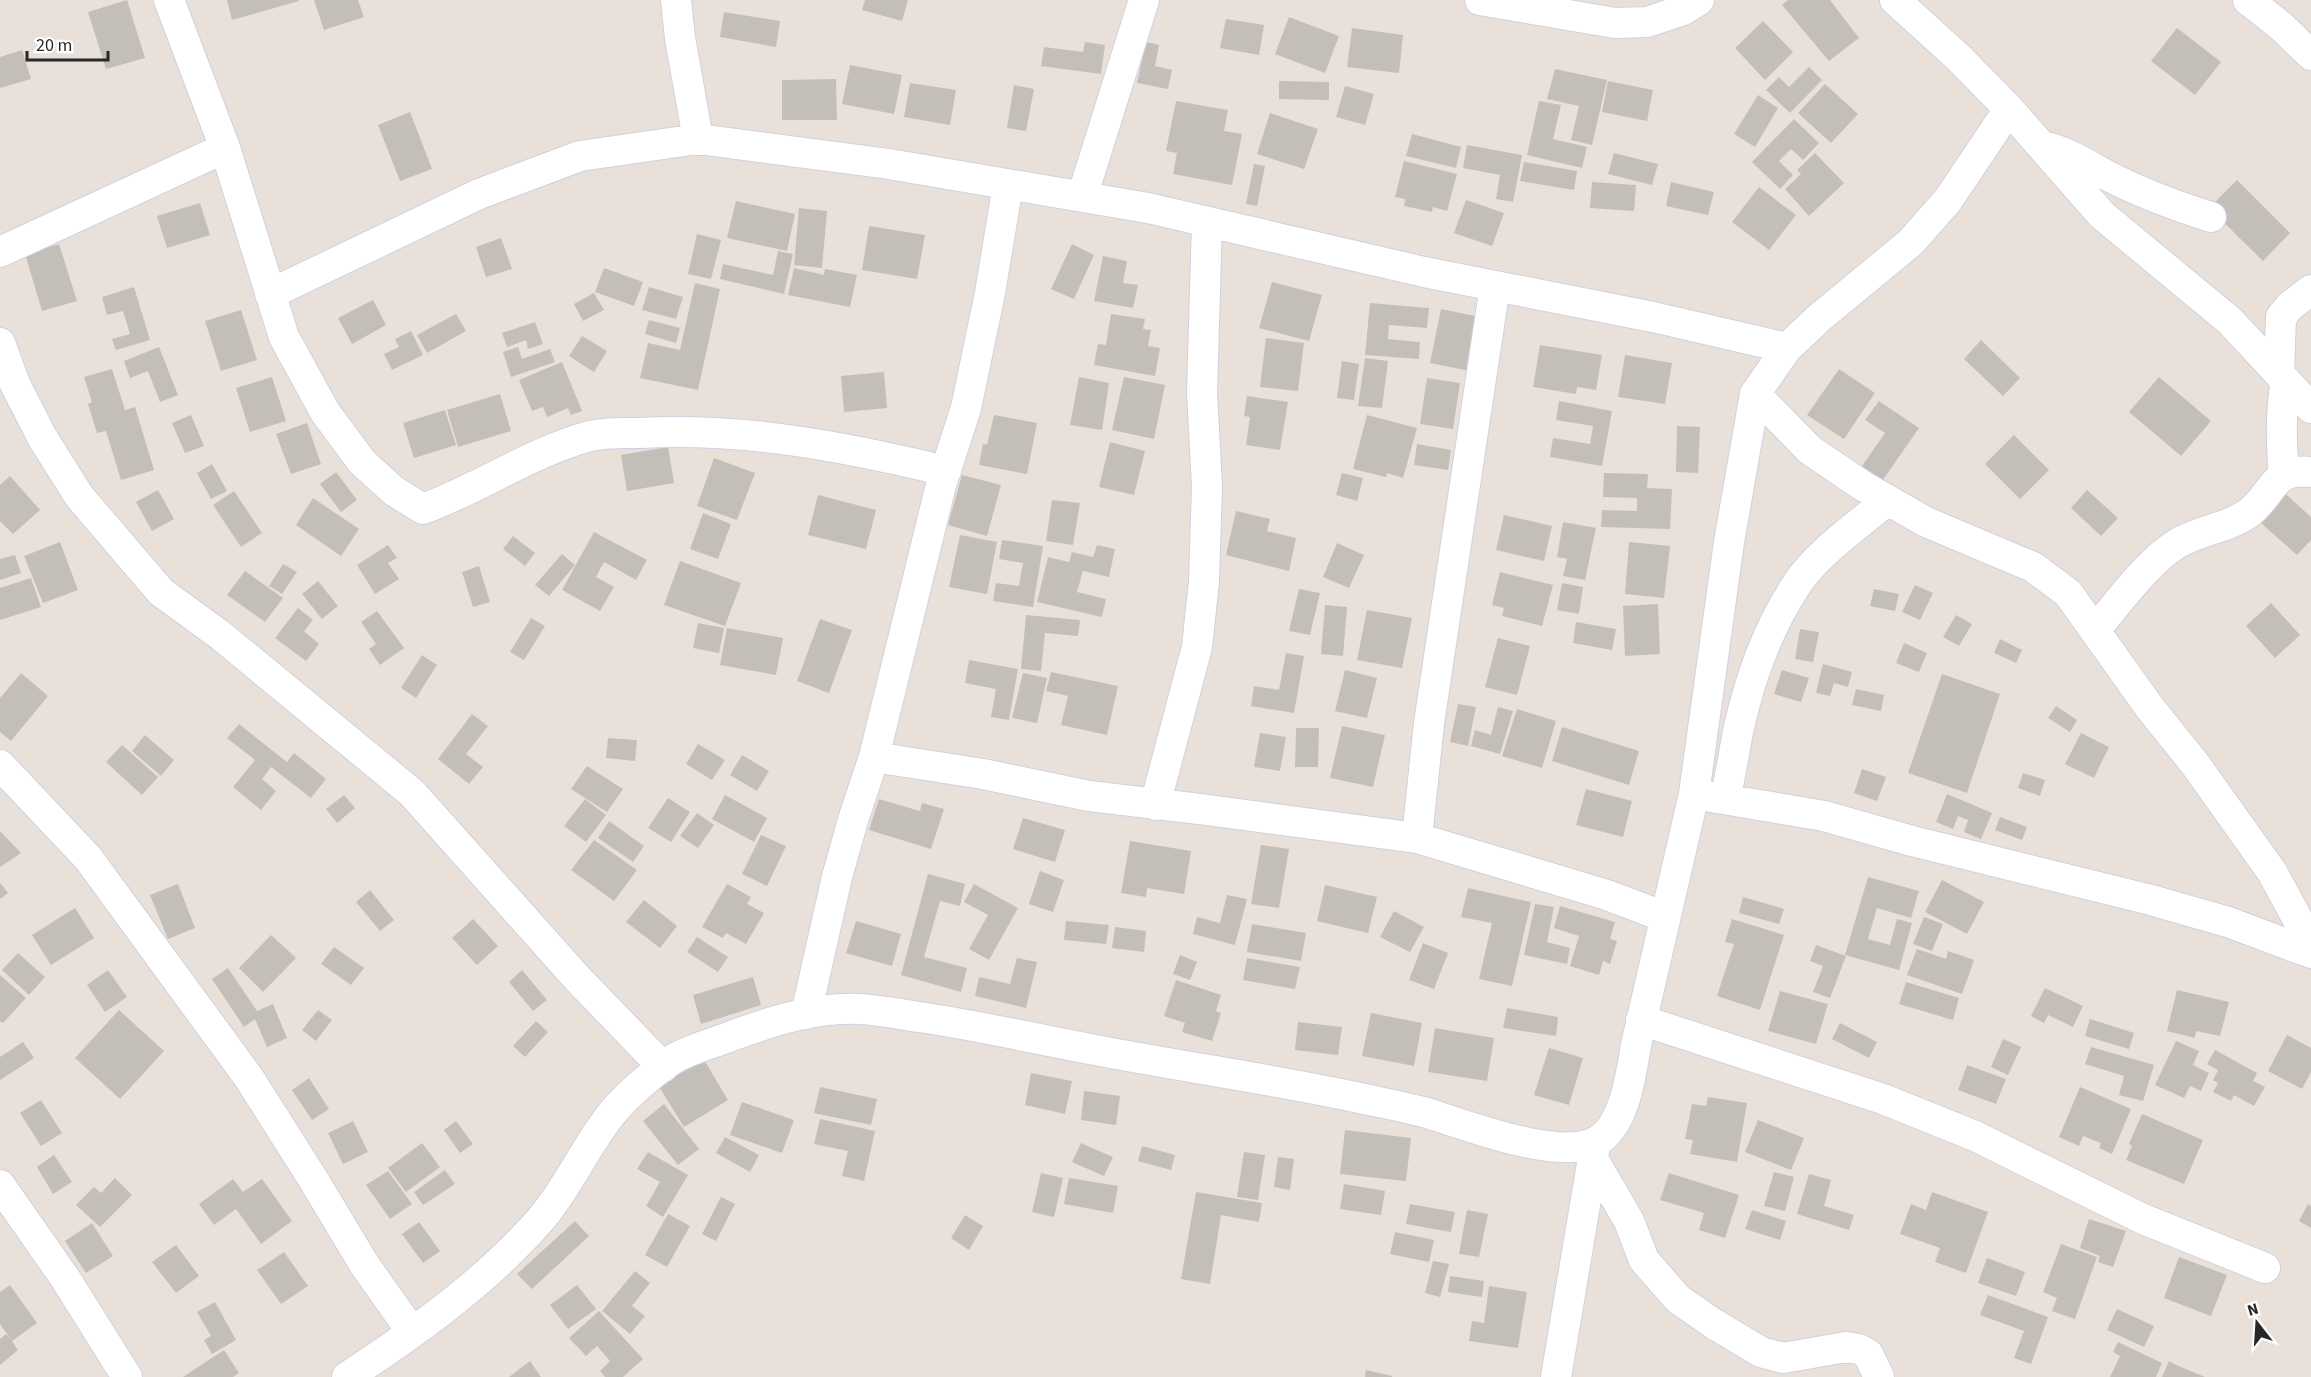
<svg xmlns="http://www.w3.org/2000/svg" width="2311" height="1377" font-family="'Source Sans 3',sans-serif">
  <rect width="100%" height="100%" fill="#e9e1d9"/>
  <path fill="#c4beb9" d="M127,0l18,58 -39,11 -18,-57z
    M227,0h72v1l-67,19z
    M314,0h44l6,17 -40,13z
    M865,0h43l-6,21 -40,-11z
    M1788,0h42l29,38 -30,23 -47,-56z
    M724,12l56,9 -4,26 -56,-10z
    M1289,17l50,19 -14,37 -50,-19z
    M1226,19l38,6 -5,30 -39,-7z
    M1763,21l30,31 -28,28 -30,-32z
    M1352,28l51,7 -4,38 -52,-6z
    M2177,28l44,34 -26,33 -44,-34z
    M1085,42l20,3 -4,29 -60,-8 3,-19 39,5z
    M1146,42l13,3 -4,21 17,4 -4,19 -31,-6z
    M22,50l9,29 -31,9v-31z
    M850,65l52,10 -8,39 -52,-10z
    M1809,67l13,13 -32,33 -24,-23 13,-13 10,10z
    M1555,69l52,11 -15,65 -21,-5 8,-34 -32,-7z
    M836,79l1,41h-55v-40z
    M1279,81l50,1v18l-50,-1z
    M1608,81l45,9 -6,31 -45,-9z
    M910,83l46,7 -6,35 -46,-8z
    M1825,84l33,30 -27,29 -33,-30z
    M1014,85l20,4 -8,42 -19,-3z
    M1345,86l29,8 -9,31 -29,-8z
    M1758,95l20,13 -23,39 -21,-13z
    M1176,101l52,9 -4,21 18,3 -10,51 -59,-11 4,-21 -11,-2z
    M1539,101l22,4 -8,34 34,8 -5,21 -55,-13z
    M410,112l22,57 -32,12 -22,-56z
    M1270,113l48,16 -14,40 -47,-15z
    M1794,119l25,24 -16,17 -12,-11 -12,12 14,14 -13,14 -28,-27z
    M1412,134l49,13 -5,21 -50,-12z
    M1467,145l55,10 -9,47 -17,-3 4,-24 -37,-7z
    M1614,153l44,11 -6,21 -44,-11z
    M1815,153l29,30 -35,33 -24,-27 16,-15 -4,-4z
    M1404,161l53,13 -10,37 -14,-4 -1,5 -28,-6 1,-7 -10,-2z
    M1524,162l53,9 -3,19 -54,-9z
    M1254,164l11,2 -8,40 -11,-2z
    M2237,180l53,53 -27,28 -54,-53z
    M1592,182l44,3 -2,26 -44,-3z
    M1671,182l43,10 -6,23 -42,-9z
    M1759,187l37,28 -27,35 -37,-28z
    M1466,200l38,13 -12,33 -38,-13z
    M736,201l59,13 -8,37 -60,-13z
    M200,203l10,32 -43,13 -10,-32z
    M799,208l28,3 -5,57 -28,-3z
    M869,226l56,9 -8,44 -55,-9z
    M697,234l24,6 -10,39 -23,-5z
    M501,238l11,31 -26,8 -10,-30z
    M59,244l18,57 -35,10 -17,-57z
    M1072,244l22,11 -20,44 -23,-10z
    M778,251l15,3 -9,40 -64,-15 3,-15 50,11z
    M1103,256l24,5 -4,22 15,2 -5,23 -39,-7z
    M604,268l39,14 -9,24 -39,-14z
    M794,268l30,7 1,-6 32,6 -7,32 -62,-12z
    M1272,282l50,13 -13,46 -50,-13z
    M695,283l25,6 -22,101 -58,-12 8,-35 32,7z
    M134,287l16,53 -34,10 -4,-11 18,-5 -7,-23 -16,4 -5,-18z
    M649,287l34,10 -7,22 -34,-9z
    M594,293l10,17 -21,11 -9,-17z
    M373,300l13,25 -34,19 -14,-26z
    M1370,303l59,5 -2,20 -38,-3 -1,14 32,3 -1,17 -54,-4z
    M1441,309l39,8 -10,54 -40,-8z
    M241,310l16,50 -36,11 -16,-50z
    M456,314l10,17 -39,22 -10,-18z
    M1111,314l34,5 -2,10 8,1 -3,16 12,2 -5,28 -61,-11 4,-21 8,1z
    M649,320l31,8 -4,15 -31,-9z
    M535,322l8,22 -15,5 -2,-9 -19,7 -5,-14z
    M411,331l12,24 -31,15 -8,-16 15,-7 -4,-8z
    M582,336l25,15 -13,21 -25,-16z
    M1266,338l38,5 -6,48 -38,-4z
    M1981,340l39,38 -17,18 -39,-37z
    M1540,345l62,10 -6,35 -19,-3 -1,7 -43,-7z
    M159,347l19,48 -18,7 -12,-31 -18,7 -6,-17z
    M518,347l4,12 28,-10 5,13 -44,15 -8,-25z
    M1625,355l47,8 -7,41 -47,-7z
    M1365,358l23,3 -6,47 -24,-2z
    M1342,361l17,3 -5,36 -17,-2z
    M562,362l20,49 -11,4 -3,-7 -21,9 -4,-10 -11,4 -13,-31z
    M112,369l13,41 10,-3 19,63 -33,10 -15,-49 -9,2 -9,-29 4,-2 -8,-25z
    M1839,369l36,24 -31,46 -37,-24z
    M884,372l3,36 -43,4 -3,-36z
    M272,377l14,44 -36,11 -14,-44z
    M1079,377l30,6 -7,47 -32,-5z
    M1124,377l41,8 -11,54 -42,-9z
    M2159,377l52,44 -30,35 -52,-44z
    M1427,378l33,5 -7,46 -33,-5z
    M500,394l11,37 -53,16 -11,-37z
    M1247,396l41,6 -8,48 -34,-5 4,-28 -6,-1z
    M1559,401l53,10 -10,55 -52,-9 3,-19 37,6 3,-18 -37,-6z
    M1879,401l40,27 -39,56 -20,-15 25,-36 -20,-13z
    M445,410l11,35 -42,13 -11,-35z
    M191,415l13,31 -19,7 -13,-30z
    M994,415l43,8 -10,51 -48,-9 4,-21 4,1z
    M1367,415l50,13 -14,50 -16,-5 -1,4 -33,-8z
    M307,423l14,41 -30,10 -15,-40z
    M1677,426l23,1 -2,46 -22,-1z
    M2014,435l35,35 -29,29 -35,-35z
    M1110,442l35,9 -11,44 -35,-8z
    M1417,444l34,6 -3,20 -34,-5z
    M668,447l6,36 -47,8 -6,-36z
    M714,458l41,15 -18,47 -40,-14z
    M212,464l15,27 -16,8 -14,-26z
    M336,472l21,28 -16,12 -21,-28z
    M1342,473l21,5 -6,23 -21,-6z
    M1604,473l44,1 -1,14 25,1 -2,40 -69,-2 1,-17 35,1v-13l-34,-1z
    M962,475l39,10 -14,51 -39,-11z
    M10,476l30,34 -27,24 -13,-13v-36z
    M2279,488l32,29v23l-14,15 -44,-39z
    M158,490l16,29 -22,12 -16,-29z
    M2087,490l31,28 -17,18 -30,-28z
    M234,491l28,42 -21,14 -28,-42z
    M818,495l58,15 -10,39 -58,-14z
    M313,498l46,31 -18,27 -45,-31z
    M1052,500l28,3 -7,42 -27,-4z
    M1236,511l34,8 -3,12 29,7 -7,33 -63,-16z
    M703,513l28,11 -13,35 -28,-10z
    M1504,515l48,11 -8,35 -48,-11z
    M1563,522l33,6 -11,52 -22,-4 4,-17 -10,-2z
    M594,532l53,28 -11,20 -32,-18 -8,15 18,10 -14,24 -38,-21z
    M960,535l37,7 -10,52 -38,-7z
    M513,536l22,17 -10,13 -22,-17z
    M1002,540l41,6 -10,61 -40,-6 3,-18 23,3 4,-23 -24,-4z
    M60,542l18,48 -35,13 -19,-47z
    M1629,542l41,4 -6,52 -39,-4z
    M1337,543l27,12 -15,33 -26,-11z
    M388,545l9,13 -9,5 11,16 -24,15 -18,-29z
    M1097,545l18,4 -6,28 -26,-6 -6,21 29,7 -4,18 -65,-15 11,-45 21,5 3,-10 21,5z
    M562,554l13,11 -26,31 -14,-11z
    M15,555l6,18 -21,7v-21z
    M680,561l61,22 -16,43 -61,-21z
    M283,564l14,8 -15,22 -13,-8z
    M479,566l11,36 -17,5 -11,-35z
    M245,571l38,27 -18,24 -38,-27z
    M1500,572l53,13 -11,41 -40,-10 2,-8 -12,-3z
    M31,578l10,29 -41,13v-32z
    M318,581l20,25 -16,13 -20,-25z
    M1562,583l21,4 -4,27 -22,-4z
    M1915,585l18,8 -13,27 -18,-8z
    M1299,589l21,4 -10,42 -21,-4z
    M1874,589l25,5 -4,17 -25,-5z
    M2271,603l29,32 -25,23 -29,-32z
    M1658,604l2,50 -35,2 -2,-50z
    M1325,605l22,2 -4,49 -22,-2z
    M298,608l15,12 -9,11 15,13 -13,17 -31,-23z
    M1367,610l45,8 -10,50 -45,-8z
    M377,611l27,37 -24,17 -11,-16 7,-5 -15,-22z
    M1026,615l54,5 -2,16 -33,-3 -4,38 -20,-2z
    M1956,615l16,9 -13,22 -16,-9z
    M531,618l14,8 -21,34 -14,-8z
    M820,619l32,11 -23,63 -32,-12z
    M1576,622l40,7 -4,21 -39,-7z
    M698,623l26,5 -5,25 -26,-5z
    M727,628l56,10 -7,37 -56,-10z
    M1800,629l19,3 -6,30 -18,-3z
    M1498,638l32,8 -13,49 -32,-8z
    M2000,639l22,11 -6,13 -22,-10z
    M1904,643l23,10 -8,19 -23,-9z
    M1286,653l18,3 -10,57 -43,-7 3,-20 25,4z
    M422,655l15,10 -21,33 -15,-10z
    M969,660l49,9 -9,51 -18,-3 5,-28 -31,-6z
    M1823,664l29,8 -4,15 -14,-4 -4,13 -14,-3z
    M1345,670l32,8 -10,40 -32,-7z
    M1782,670l27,8 -8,24 -27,-8z
    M1051,672l67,14 -11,49 -46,-10 7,-29 -22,-5z
    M21,673l27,23 -37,45 -11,-9v-34z
    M1023,673l24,5 -10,45 -25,-5z
    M1942,674l58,20 -33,99 -59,-20z
    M1856,689l28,6 -3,16 -29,-6z
    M1458,704l18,3 -8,39 -18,-4z
    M2056,706l21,14 -7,12 -22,-14z
    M1498,707l15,4 -13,43 -29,-8 4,-16 16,5z
    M1517,709l39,12 -14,47 -40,-12z
    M472,714l16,12 -22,28 17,13 -14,17 -31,-25z
    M239,724l48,38 7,-9 32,26 -15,19 -40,-31 -9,12 14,12 -15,19 -28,-23 22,-27 -28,-22z
    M1342,726l43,9 -12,52 -43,-9z
    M1562,727l77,24 -10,34 -77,-24z
    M1296,728h23l-1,39h-23z
    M1260,733l26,4 -6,34 -26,-4z
    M2081,733l28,14 -15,31 -29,-14z
    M145,735l29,25 -13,16 -29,-25z
    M608,738l29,2 -2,21 -29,-3z
    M698,744l27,16 -13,20 -26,-16z
    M122,745l36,32 -16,18 -36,-33z
    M742,755l27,16 -12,20 -27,-16z
    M587,766l36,23 -16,23 -36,-23z
    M1862,769l24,8 -9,24 -23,-8z
    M2023,773l22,7 -5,16 -22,-8z
    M1586,789l46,12 -9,36 -47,-12z
    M1947,794l45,19 -11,26 -17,-7 4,-12 -10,-4 -5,13 -17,-7z
    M344,795l11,13 -18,15 -11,-14z
    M725,795l42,23 -13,24 -42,-23z
    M668,798l22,14 -19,30 -23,-14z
    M585,799l21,16 -20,27 -22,-16z
    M879,799l41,12 2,-8 22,6 -13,40 -62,-19z
    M697,813l17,12 -16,23 -18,-12z
    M2000,817l27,10 -5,13 -27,-10z
    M1023,818l42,12 -10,32 -42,-13z
    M609,821l35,25 -11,16 -35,-24z
    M0,831l21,22 -21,14z
    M761,835l25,11 -19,40 -25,-12z
    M594,840l43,30 -23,31 -43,-31z
    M1130,841l61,10 -7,43 -37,-6 -1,9 -25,-4z
    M1261,845l28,4 -10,59 -28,-4z
    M1040,871l24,9 -11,32 -24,-8z
    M928,874l37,10 -5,22 -20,-5 -16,56 43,11 -6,24 -60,-17z
    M1868,877l51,14 -8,27 -34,-10 -9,31 22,6 7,-26 15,4 -13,47 -54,-15z
    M1942,880l42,22 -17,32 -42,-22z
    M0,883l8,10 -8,6z
    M178,884l17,44 -27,11 -18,-44z
    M727,884l24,13 -4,7 17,9 -18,31 -20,-11 -3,5 -21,-11z
    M974,884l44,24 -29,52 -20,-11 19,-34 -24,-13z
    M1325,885l52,12 -9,36 -51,-12z
    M1468,888l63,14 -19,84 -33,-7 13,-56 -31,-6z
    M370,890l24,30 -14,11 -24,-29z
    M1227,895l20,4 -12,46 -42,-11 4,-17 23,6z
    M1743,897l41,12 -5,15 -40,-11z
    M644,900l33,26 -17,22 -34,-26z
    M1535,904l19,3 -7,35 23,6 -3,16 -43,-9z
    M1560,906l55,16 -5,17 7,2 -7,23 -7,-3 -4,14 -29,-9 9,-30 -25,-8z
    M75,908l19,30 -43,27 -19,-30z
    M1394,911l30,16 -14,25 -30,-15z
    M1924,917l19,7 -11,27 -19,-7z
    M473,919l25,27 -21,19 -25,-27z
    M1732,919l52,16 -24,75 -43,-14 17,-52 -9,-2z
    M856,921l45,13 -9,32 -46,-13z
    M1066,921l43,4 -3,19 -42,-4z
    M1252,924l54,9 -5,28 -54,-9z
    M1115,927l31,4 -2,21 -32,-4z
    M271,935l25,23 -33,34 -24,-24z
    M697,937l31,20 -10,15 -31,-20z
    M1423,943l25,10 -14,36 -25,-9z
    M1816,945l30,11 -16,42 -17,-6 10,-26 -13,-5z
    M334,947l30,21 -13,17 -30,-21z
    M1917,949l29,10 2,-8 26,9 -12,34 -55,-19z
    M18,953l27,24 -16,18 -27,-25z
    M1180,955l17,7 -7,18 -17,-6z
    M1017,958l20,4 -11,46 -51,-12 4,-19 31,7z
    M1247,958l53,9 -5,22 -52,-9z
    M228,968l29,43 16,-7 14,34 -20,9 -12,-28 -11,8 -32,-48z
    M108,970l19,27 -22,15 -18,-27z
    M522,970l25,30 -14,11 -24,-29z
    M0,975l26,23 -23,25 -3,-2z
    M753,977l8,28 -60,19 -8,-29z
    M1176,980l45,15 -5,16 5,2 -9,28 -30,-9 3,-9 -21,-7z
    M1906,982l53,16 -6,22 -54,-16z
    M2045,988l38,18 -10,21 -25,-12 -4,8 -13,-7z
    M2177,990l52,12 -9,34 -24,-5 -1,7 -28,-7z
    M1780,991l48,13 -12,40 -48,-13z
    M1507,1008l51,9 -2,19 -53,-8z
    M119,1010l45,41 -44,48 -45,-41z
    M318,1010l14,10 -16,21 -14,-11z
    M1371,1013l51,10 -8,43 -52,-10z
    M2090,1019l44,14 -5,16 -44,-13z
    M536,1021l12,11 -23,25 -12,-11z
    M1298,1022l44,5 -4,28 -43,-5z
    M1840,1023l37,19 -8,16 -37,-19z
    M1435,1028l59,10 -7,43 -59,-9z
    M2287,1035l24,13v24l-9,17 -34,-18z
    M2003,1039l18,8 -13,28 -17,-8z
    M2176,1041l23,10 -6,14 16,8 -8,18 -11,-5 -6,12 -29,-13z
    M23,1042l11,16 -34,22v-23z
    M2091,1047l63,18 -11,36 -24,-6 5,-19 -39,-12z
    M1549,1048l34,10 -14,47 -35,-10z
    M2215,1050l42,23 -4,8 12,6 -11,19 -20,-11 -3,6 -18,-9 5,-9 -5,-3 5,-10 -11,-6z
    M703,1058l25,42 -44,27 -26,-42z
    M1967,1065l39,14 -10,25 -38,-14z
    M1031,1073l41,8 -7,33 -40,-9z
    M309,1078l20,31 -17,11 -20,-30z
    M820,1087l57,12 -6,26 -57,-12z
    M2080,1087l51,22 -19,45 -13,-6 2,-5 -18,-7 -4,10 -20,-9z
    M1084,1091l36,5 -4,29 -35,-5z
    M1708,1097l39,6 -10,59 -47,-8 3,-14 -8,-1 7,-35 14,2z
    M41,1100l21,33 -21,13 -21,-33z
    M742,1102l52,18 -12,33 -52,-18z
    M664,1104l35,45 -21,16 -35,-44z
    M2142,1114l61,26 -19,44 -58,-24 6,-14 -3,-2z
    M820,1119l55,12 -11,50 -22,-5 6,-25 -34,-7z
    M1758,1120l46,18 -13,32 -46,-18z
    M353,1121l15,31 -25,12 -15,-31z
    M456,1121l17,23 -13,9 -16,-23z
    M1345,1130l66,8 -5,43 -66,-7z
    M725,1137l34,18 -9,17 -34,-19z
    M422,1143l18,24 -34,25 -18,-24z
    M1081,1143l32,14 -9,19 -32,-14z
    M1142,1146l33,9 -4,15 -33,-9z
    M648,1152l40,23 -25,42 -17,-11 14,-24 -23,-13z
    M1244,1152l21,3 -7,45 -21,-3z
    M54,1155l18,27 -19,12 -16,-27z
    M1278,1157l16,2 -4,31 -16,-3z
    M445,1170l10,14 -32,21 -9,-13z
    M388,1171l24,33 -22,15 -24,-34z
    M1774,1172l20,5 -9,34 -21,-5z
    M1041,1173l22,5 -9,39 -22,-5z
    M1669,1173l70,22 -14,43 -26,-8 5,-17 -44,-13z
    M1809,1174l22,6 -7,26 30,9 -5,15 -52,-16z
    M115,1178l17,17 -32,32 -24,-22 18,-18 7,6z
    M1069,1178l49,8 -5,27 -49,-9z
    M233,1179l10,13 19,-13 30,42 -31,23 -25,-35 -22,16 -15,-21z
    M1344,1184l41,7 -4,24 -41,-6z
    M1196,1192l66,11 -3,19 -38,-7 -11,69 -29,-5z
    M1932,1192l56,20 -22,61 -31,-11 5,-14 -40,-14 11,-30 15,6z
    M721,1197l14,7 -19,37 -14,-7z
    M1410,1204l45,8 -4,20 -45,-8z
    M2308,1204l3,2v22l-12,-7z
    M1467,1210l21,4 -9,43 -20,-3z
    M1752,1210l34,11 -6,19 -35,-11z
    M668,1214l22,12 -23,41 -22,-12z
    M965,1215l18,11 -14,24 -18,-12z
    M2089,1219l37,12 -13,36 -15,-5 2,-6 -20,-8z
    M575,1221l14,15 -57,53 -15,-15z
    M419,1222l21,29 -17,12 -21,-29z
    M92,1223l21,33 -27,17 -21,-32z
    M1395,1232l39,8 -5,22 -39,-8z
    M2061,1244l36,13 -22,62 -23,-8 5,-13 -14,-6z
    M176,1245l23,31 -23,17 -24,-31z
    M284,1252l24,34 -27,18 -24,-34z
    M2179,1257l48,18 -16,41 -47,-18z
    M1987,1258l38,14 -9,24 -38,-13z
    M1433,1261l16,3 -9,33 -15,-4z
    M635,1271l15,12 -18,23 13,10 -15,18 -28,-23z
    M1450,1276l34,5 -2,16 -34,-5z
    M10,1285l27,38 -25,18 6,9 -18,15v-26l6,-5 6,7 -12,-17v-32z
    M577,1285l19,24 -28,20 -18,-24z
    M1489,1286l38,6 -9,56 -49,-7 3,-20 12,2z
    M1988,1295l60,22 -17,47 -17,-6 10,-27 -44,-16z
    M215,1302l21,38 -24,14 -8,-14 7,-4 -14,-24z
    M2117,1309l37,17 -10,21 -37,-17z
    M599,1311l44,48 -20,18h-18l-5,-6 10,-10 -13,-15 -11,10 -17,-18z
    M2118,1342l44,21 -6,14h-46l10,-21 -7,-4z
    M224,1350l15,23 -6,4h-50z
    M530,1361l11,16h-32z
    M2169,1361l7,4 29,12h-43z
    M1366,1370l26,6v1h-27z"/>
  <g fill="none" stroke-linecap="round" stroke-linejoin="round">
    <g stroke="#ced2df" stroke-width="32">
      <path id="minor" d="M169,0l56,148 59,189 41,75 37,50 32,29 29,18c57,-21 108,-57 167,-73 15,-4 34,-3 50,-3 103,-6 206,14 306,38
        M676,0l4,38 18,101
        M1480,0l135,23 32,-1 36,-12 16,-10
        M1895,0l64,58 50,51 93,106 128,106 81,87
        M2248,0l34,27 29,28
        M2042,146c24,5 42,17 64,29 33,17 70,31 105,42
        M1082,197l62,-197
        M0,252l225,-104
        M270,294l209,-100 101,-38 118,-17 191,25 259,44 276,64 229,45 134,31
        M0,343l15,41 27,53 37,59 82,96 59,43 192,158 165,185 86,89
        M2279,374l2,-57 9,-11 21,-16
        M1755,394l55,56 53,36 63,36 107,45 35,26 82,115 45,56 77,108 39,72
        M2284,474c-3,-31 -4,-61 2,-93
        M2095,630c24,-28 52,-68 83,-87 22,-13 51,-15 72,-31 25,-21 22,-44 61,-40
        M874,757l109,17 106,22 111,13 217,29 190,57 58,22
        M0,765l88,93 161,220 64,101 51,85 48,68
        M1694,794l130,22 88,25 239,59 77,22 83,31
        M1725,799c6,-24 9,-48 14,-72 11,-49 30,-101 58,-143 23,-34 60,-57 90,-84
        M1155,805l42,-158 7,-66 3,-95 -5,-93 5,-171
        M1417,838l12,-115 66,-437
        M806,1014l31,-137 16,-57 21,-63 67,-272 25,-77 24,-115 18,-108
        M1641,1020l242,79 92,37 168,83 122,49
        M1593,1159l36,62 15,39 34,39 36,25 47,28 22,6 63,-11 13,2 9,5 11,23
        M0,1185l65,93 62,99
        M347,1377c69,-45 140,-96 194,-158 28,-33 45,-74 72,-107 13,-16 46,-45 64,-55 15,-8 33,-13 49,-19 43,-16 87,-31 133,-29 20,1 40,5 60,8 63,9 125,24 187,35 85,16 170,28 254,46 23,5 45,9 67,15 39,12 133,49 170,28 28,-16 34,-67 39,-96l58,-251 35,-252 26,-148 32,-46 32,-30 92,-76 37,-42 61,-91
        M1556,1377l38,-225"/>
    </g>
    <use href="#minor" stroke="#fff" stroke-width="30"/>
  </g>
  <g transform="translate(2257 1323) rotate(343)" stroke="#ffffff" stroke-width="4.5" paint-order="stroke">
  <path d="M0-4.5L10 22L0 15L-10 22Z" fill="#272727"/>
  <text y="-9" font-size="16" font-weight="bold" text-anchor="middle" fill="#272727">N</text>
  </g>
  <path d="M27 51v9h81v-9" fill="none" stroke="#272727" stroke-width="3"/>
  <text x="36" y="51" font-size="18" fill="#272727" stroke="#ffffff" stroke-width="4.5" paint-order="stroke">20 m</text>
</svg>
